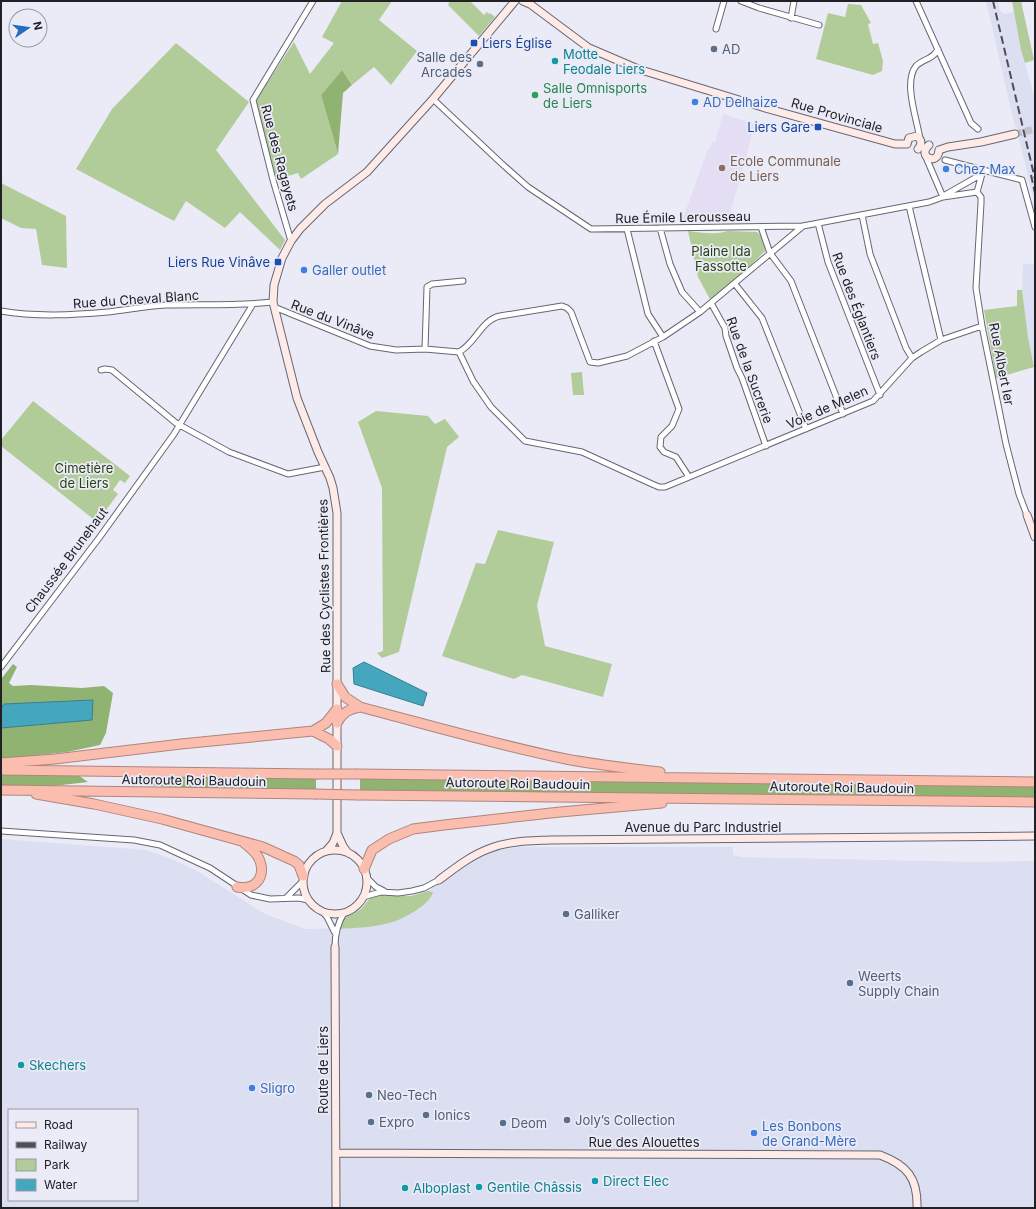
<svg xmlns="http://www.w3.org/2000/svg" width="1036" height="1209" font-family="Inter,sans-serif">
  <rect width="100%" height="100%" fill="#eaebf7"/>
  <path fill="#dcdef1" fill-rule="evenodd" d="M986,1h12l2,10 5,3 9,-2 7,38 14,49v116l-3,-13 2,-1 -18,-75 -1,1z
    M1023,264h12v106l-7,-33 -6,-47z
    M1,839l145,11 23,8 28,13 68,43 40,15 48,-1 36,-5 44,-31 -5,-1 14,-9 19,-15 30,-16 29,-4h213v8l8,2 236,5 58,-1v347h-1034zM9,1110h128v90h-128z"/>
  <path fill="#e4def4" d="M723,114l32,10 -25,90 -2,1v6h-46l26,-72h2l3,-8 2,1z"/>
  <path fill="#b1cc99" d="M342,1h50l-13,19 38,31 -26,34 -17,-18 -22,18 -10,-15 -21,25 17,59 -37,25 -3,-6 -23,7 -19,-80 38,-58 16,32 24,-31 -12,-6z
    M450,1h20l14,14 3,-3 2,2 1,-1 5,4 -16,19 -31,-31z
    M1012,1h9l13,59 -9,3 -4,-13z
    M848,4l13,1 10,18 -3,1 5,20 5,-1 5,18 -1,10 -9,4 -57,-16 12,-46 17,4z
    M176,43l73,59 -33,48 69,90 -5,10 -40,-38 -15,16 -39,-27 -12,20 -98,-52 36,-60z
    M1,183l65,33 1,52 -25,-3 -6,-36 -15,-1 -20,-10z
    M688,231c12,2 28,4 40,0l29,1c5,3 8,13 8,19l-19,19 -35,31 -13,-24z
    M1017,290h5l6,47 6,30 -38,11 -12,-68 33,-4z
    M582,372l2,23h-11l-2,-22z
    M33,401l97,75 -5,7 -5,-3 -7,10 5,4 -21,28 -96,-76v-6z
    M376,411l52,5 7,8 10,-5 14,18 -12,10 -48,205 -17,6 -5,-5 6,-2 -1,-163 -24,-66z
    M498,530l56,12 -17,63 8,41 67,18 -9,33 -81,-22 -8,4 -72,-23 34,-93 9,1z
    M428,891l5,1c-3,13 -31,28 -44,31 -14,4 -35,5 -50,6l4,-10 18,-10 10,-12 8,-3 6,2h26z"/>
  <path fill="#91b372" d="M342,70l10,15 -9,8 -5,61 -17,-59z
    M13,664l4,3 -8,16 4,3 18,-1 51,3 22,-2 9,7 -7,40 -6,12 -33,7 -66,7v-80z
    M1,774l77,1 10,7 -35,4h-52z
    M155,776l161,1v13l-140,-2 -45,-5z
    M360,778l675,8v12l-675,-8z"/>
  <path fill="#45a7be" stroke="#3a7e90" d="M364,662l63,31 -4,13 -69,-22 -1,-16z
    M93,700l-1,20 -91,8v-19l3,-5z"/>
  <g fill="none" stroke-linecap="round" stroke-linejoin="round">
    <path stroke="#c2c2cd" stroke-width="7" stroke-dasharray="7 3.5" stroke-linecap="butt" d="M1015,134l20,-5"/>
    <g stroke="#666771" stroke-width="7">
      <path id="street" d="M741,1l18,7 60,17
        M916,1l55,122 7,6
        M791,18l3,-17
        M716,29l8,-28
        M433,99l68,64 27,24 63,42 212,-3 126,-24 14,-5 34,-5
        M920,139c-3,-20 -17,-57 -4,-73 7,-7 18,-7 22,-17
        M925,155l18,42
        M945,160l38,10
        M977,192l4,5v6l-5,85 6,38 24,118 13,50 8,21
        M977,192l6,-22 39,10 13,47
        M945,195l37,-21
        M909,206l32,134
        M862,215l8,39 36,94 6,10
        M818,223l10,39 52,133
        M761,227l9,26 21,28 52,133
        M660,228l10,36 12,28 18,20
        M627,229l21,85 15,23
        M291,241l-18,-61 -20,-80 60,-99
        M735,284l27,34 44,111
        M711,303l14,25 1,8 11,32 5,10 24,68
        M274,307l96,39 26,4 29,-1 34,3 14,29 18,26 34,34 57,11 70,32 7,3h6l208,-86 39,-43 9,-6 20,-12 41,-14
        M1,311c35,6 72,4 107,1 19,-2 38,-6 58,-7 35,-1 71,1 107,-3
        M654,341l25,68 -7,17 -11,11 -1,10 4,5 12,5 13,20
        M425,349l2,-62 5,-3 31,-3
        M459,352c17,-9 22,-32 41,-36l62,-10 5,2 4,4 19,50 8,1 29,-7 36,-19 37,-25 103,-86
        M101,370l4,-1 7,1 64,53 53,29 59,22 37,-7
        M1,667l98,-129 75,-104 79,-130
        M1,831l133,9 26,5 50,23 41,27 19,4 29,-1 9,2
        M367,878l9,9 8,4
        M363,897l18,-5 17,1 14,-2 12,-3 15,-8
        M286,898l17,-17
        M322,911l5,6 8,16
        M335,947c0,-13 2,-23 9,-34"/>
    </g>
    <g stroke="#666771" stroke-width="9">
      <path id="secondary" d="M523,1l7,3 59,44 49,21 124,38 133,37h12
        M907,144l2,-6 8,-2c5,4 5,8 1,13
        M929,145c-13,11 9,22 10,5
        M939,150l9,-3 33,-5 34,-8
        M1027,515l8,22
        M337,833l6,13 5,7
        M303 882a32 32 0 1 1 64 0a32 32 0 1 1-64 0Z
        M326,851l7,-8 4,-10v-320l-4,-25 -3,-10 -12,-26 -21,-54 -24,-96 1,-17 8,-27 9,-17 9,-12 25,-25 42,-32 66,-73 82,-98
        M439,880c16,-12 32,-25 52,-32 18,-7 39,-7 58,-8l486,-4
        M335,947l1,259
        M336,1153l544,2c27,10 38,23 37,53"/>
    </g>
    <g stroke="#ae867e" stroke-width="11">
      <path id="highway" d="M337,684l8,13 15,10c69,18 137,38 206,52 31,6 62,9 94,13
        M337,723c5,-10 12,-14 23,-16
        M313,731l16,8 8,7
        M1,763l54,-4 126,-15 132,-13 13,-8 11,-14
        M1,770l315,4
        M358,774l677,8
        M1,790l314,4
        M36,794l58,10 68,15 101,28 31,14 5,4 4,11
        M358,795l677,7
        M364,869l8,-19 17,-11 24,-10 31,-4 116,-13 102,-9
        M237,887c21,4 31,-14 20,-32 -4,-5 -9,-9 -14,-13"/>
    </g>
    <use href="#street" stroke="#fff" stroke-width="5"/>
    <use href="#secondary" stroke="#feebe7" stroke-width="7"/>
    <use href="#highway" stroke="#fabdae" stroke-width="9"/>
    <path stroke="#4e4e55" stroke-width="2" stroke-dasharray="8 4" stroke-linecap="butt" d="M993,1l42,178
      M1031,175l4,18"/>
    <g stroke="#ae867e" stroke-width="11" stroke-linecap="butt">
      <path id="highway-bridge" d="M316,774h42
        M315,794l43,1"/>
    </g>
    <use href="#highway-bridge" stroke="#fabdae" stroke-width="9"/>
  </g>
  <g fill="#1a4fb4" stroke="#eaebf7" stroke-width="1.5">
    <rect x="470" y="39" width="8" height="8" rx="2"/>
    <rect x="814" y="123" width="8" height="8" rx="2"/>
    <rect x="274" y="258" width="8" height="8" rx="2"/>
  </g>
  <g fill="#5c6f8a" stroke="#eaebf7" stroke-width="1.5">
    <circle cx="714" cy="49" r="4"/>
    <circle cx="480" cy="64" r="4"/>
    <circle cx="566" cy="914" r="4"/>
    <circle cx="850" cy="983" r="4"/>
    <circle cx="369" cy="1095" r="4"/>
    <circle cx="426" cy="1115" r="4"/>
    <circle cx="567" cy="1120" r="4"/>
    <circle cx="371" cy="1122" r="4"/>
    <circle cx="503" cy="1123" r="4"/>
  </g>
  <g fill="#0f9aa8" stroke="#eaebf7" stroke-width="1.5">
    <circle cx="555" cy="61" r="4"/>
    <circle cx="21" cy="1065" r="4"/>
    <circle cx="595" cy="1181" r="4"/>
    <circle cx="479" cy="1187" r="4"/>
    <circle cx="405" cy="1188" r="4"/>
  </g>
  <circle fill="#2e9e5b" stroke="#eaebf7" stroke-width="1.5" cx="535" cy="95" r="4"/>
  <g fill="#3f7fe0" stroke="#eaebf7" stroke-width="1.5">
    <circle cx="695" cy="102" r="4"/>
    <circle cx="946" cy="169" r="4"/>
    <circle cx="304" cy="270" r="4"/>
    <circle cx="252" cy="1088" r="4"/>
    <circle cx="754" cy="1133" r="4"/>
  </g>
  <circle fill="#8d6e63" stroke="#eaebf7" stroke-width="1.5" cx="722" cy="168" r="4"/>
  <g text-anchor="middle" stroke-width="3.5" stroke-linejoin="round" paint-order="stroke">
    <g font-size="13" fill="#164399" stroke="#eaebf7" text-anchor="end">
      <text x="482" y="48" text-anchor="start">Liers Église</text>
      <text x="810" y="132">Liers Gare</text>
      <text x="270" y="267">Liers Rue Vinâve</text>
    </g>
    <g font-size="13" fill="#4e5e75" stroke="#eaebf7" text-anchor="start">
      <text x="722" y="54">AD</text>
      <text x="472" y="62" text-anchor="end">Salle des<tspan x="472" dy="15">Arcades</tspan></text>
      <text x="574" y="919">Galliker</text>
      <text x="858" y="981">Weerts<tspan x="858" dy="15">Supply Chain</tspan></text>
      <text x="377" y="1100">Neo-Tech</text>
      <text x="434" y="1120">Ionics</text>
      <text x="575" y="1125">Joly’s Collection</text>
      <text x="379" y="1127">Expro</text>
      <text x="511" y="1128">Deom</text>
    </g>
    <g font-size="13" fill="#0d838f" stroke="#eaebf7" text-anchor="start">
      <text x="563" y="59">Motte<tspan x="563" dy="15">Feodale Liers</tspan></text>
      <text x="29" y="1070">Skechers</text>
      <text x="603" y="1186">Direct Elec</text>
      <text x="487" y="1192">Gentile Châssis</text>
      <text x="413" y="1193">Alboplast</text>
    </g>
    <g font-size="13" fill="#27864d" stroke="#eaebf7" text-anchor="start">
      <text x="543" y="93">Salle Omnisports<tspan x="543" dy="15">de Liers</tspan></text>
    </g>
    <g font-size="13" fill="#366cbe" stroke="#eaebf7" text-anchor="start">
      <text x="703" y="107">AD Delhaize</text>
      <text x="954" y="174">Chez Max</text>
      <text x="312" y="275">Galler outlet</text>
      <text x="260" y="1093">Sligro</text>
      <text x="762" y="1131">Les Bonbons<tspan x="762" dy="15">de Grand-Mère</tspan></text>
    </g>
    <g font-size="13" fill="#202025" stroke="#eaebf7">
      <text transform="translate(837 115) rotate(16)" y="5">Rue Provinciale</text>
      <text transform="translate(280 158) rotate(75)" y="5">Rue des Ragayets</text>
      <text transform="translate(683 217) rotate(-1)" y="5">Rue Émile Lerousseau</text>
      <text transform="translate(136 299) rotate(-4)" y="5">Rue du Cheval Blanc</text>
      <text transform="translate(857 306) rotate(69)" y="5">Rue des Églantiers</text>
      <text transform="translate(333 319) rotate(21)" y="5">Rue du Vinâve</text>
      <text transform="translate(1002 364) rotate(79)" y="5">Rue Albert Ier</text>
      <text transform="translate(750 370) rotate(70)" y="5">Rue de la Sucrerie</text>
      <text transform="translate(827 407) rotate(-24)" y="5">Voie de Melen</text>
      <text transform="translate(66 560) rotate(-53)" y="5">Chaussée Brunehaut</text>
      <text transform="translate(324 586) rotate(-91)" y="5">Rue des Cyclistes Frontières</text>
      <text transform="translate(194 780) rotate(1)" y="5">Autoroute Roi Baudouin</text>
      <text transform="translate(518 783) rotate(1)" y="5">Autoroute Roi Baudouin</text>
      <text transform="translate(842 787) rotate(1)" y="5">Autoroute Roi Baudouin</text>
      <text x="703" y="832">Avenue du Parc Industriel</text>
      <text transform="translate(323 1070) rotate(-90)" y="5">Route de Liers</text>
      <text x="644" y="1147">Rue des Alouettes</text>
    </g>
    <g font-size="13" fill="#785e54" stroke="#eaebf7" text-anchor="start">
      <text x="730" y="166">Ecole Communale<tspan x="730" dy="15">de Liers</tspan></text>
    </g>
    <g font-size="13" fill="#2b4112" stroke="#eaebf7">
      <text x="721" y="256">Plaine Ida<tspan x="721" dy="15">Fassotte</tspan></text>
      <text x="84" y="473">Cimetière<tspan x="84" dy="15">de Liers</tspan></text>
    </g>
  </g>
  <rect width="1036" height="1209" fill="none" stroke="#202025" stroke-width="4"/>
  <rect x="8" y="1109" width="130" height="92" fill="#eaebf7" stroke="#999aa3"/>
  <rect x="16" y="1122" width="20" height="6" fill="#feebe7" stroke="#999aa3"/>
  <text x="44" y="1129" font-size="12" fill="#202025">Road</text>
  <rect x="16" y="1142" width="20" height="6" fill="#4e4e55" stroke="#999aa3"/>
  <text x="44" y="1149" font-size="12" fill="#202025">Railway</text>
  <rect x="16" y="1159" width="20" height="12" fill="#b1cc99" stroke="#999aa3"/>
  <text x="44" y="1169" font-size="12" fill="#202025">Park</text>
  <rect x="16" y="1179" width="20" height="12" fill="#45a7be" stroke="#999aa3"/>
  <text x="44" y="1189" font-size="12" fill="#202025">Water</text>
  <g transform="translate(28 28) rotate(77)"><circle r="19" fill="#eaebf7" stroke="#999aa3"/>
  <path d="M0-3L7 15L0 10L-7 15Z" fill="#266dbd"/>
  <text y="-6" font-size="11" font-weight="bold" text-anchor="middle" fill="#202025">N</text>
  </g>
</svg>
